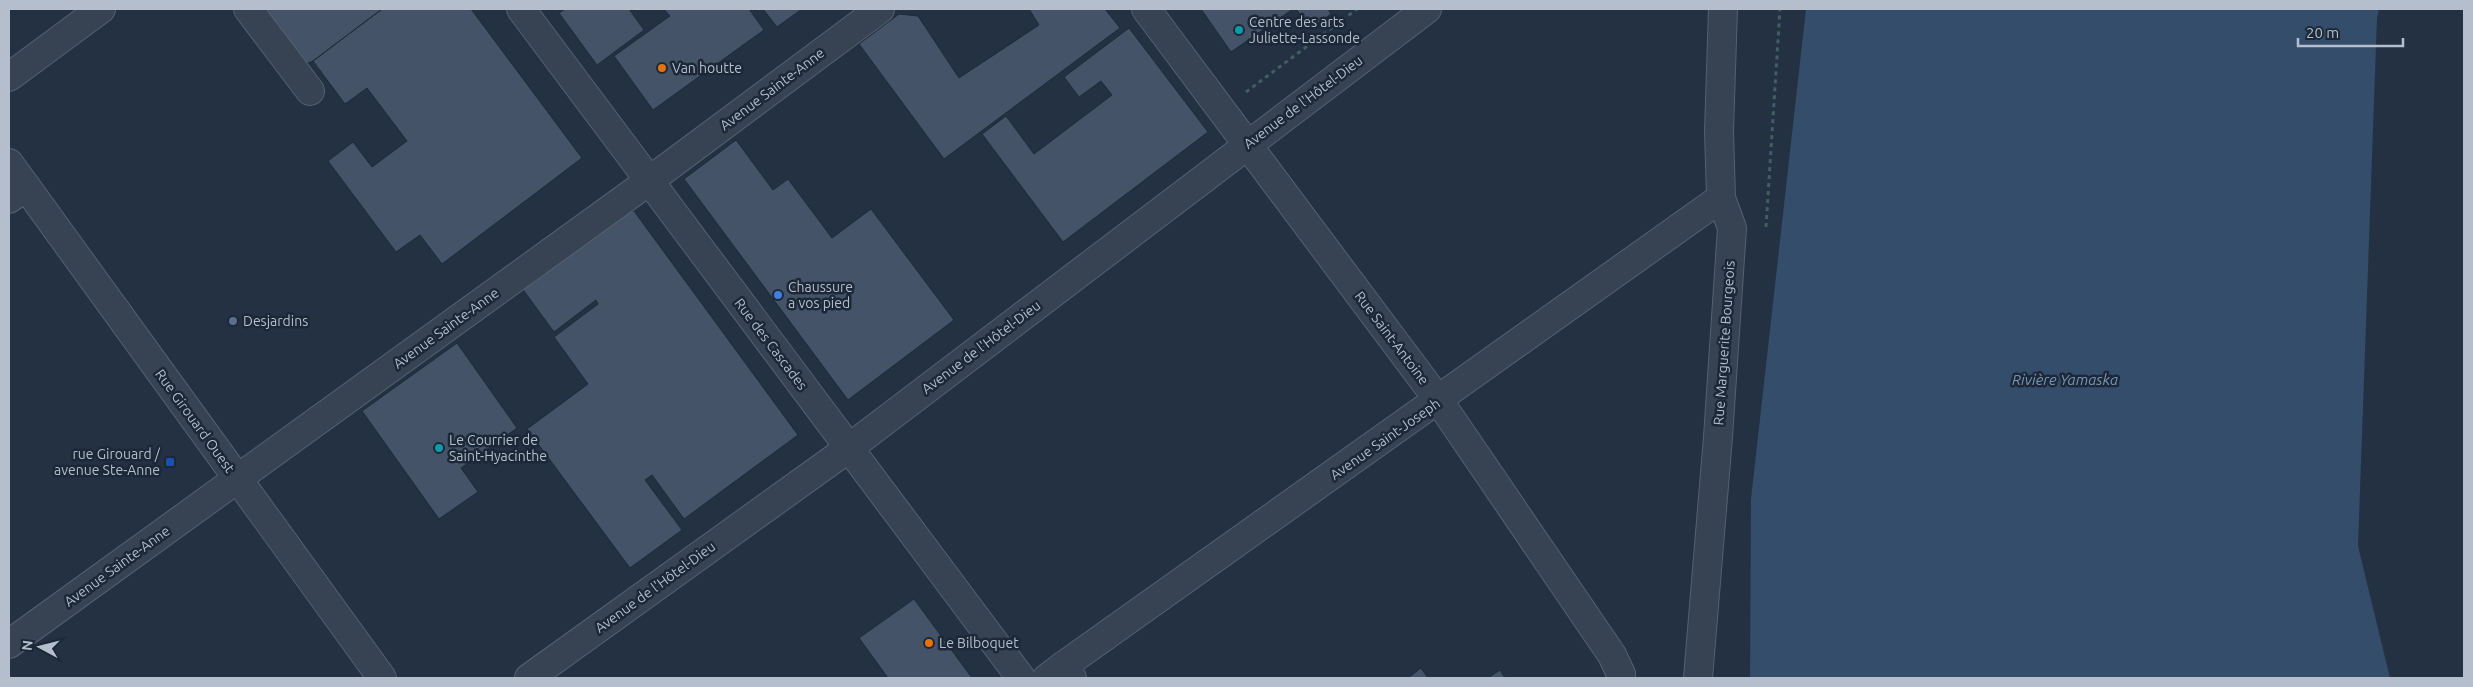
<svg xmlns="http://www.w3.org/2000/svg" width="2473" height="687" font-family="Ubuntu,sans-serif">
  <rect width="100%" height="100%" fill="#233143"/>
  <path fill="#344d6b" d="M1806,9h573l-2,9 -19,528 32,132h-640l1,-179z"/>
  <path fill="#445367" stroke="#1e2a39" d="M256,9h126l-69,52 -15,6z
    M382,9h89l111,149 -140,106 -22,-29 -24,17 -68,-91 25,-19 19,25 35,-26 -40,-53 -22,16 -32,-43z
    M565,9h64l15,21 -47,35 -38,-52z
    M664,9h85l15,21 -111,80 -39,-54 56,-40z
    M763,9h39l-25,18z
    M1029,9h76l15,19 -176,131 -85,-115 40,-30 19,2 41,62 80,-53z
    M1201,9h92l-62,43z
    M1296,9h32l3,5 -21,15z
    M1129,28l79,104 -145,110 -81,-108 24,-18 28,38 78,-59 -11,-14 -22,16 -15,-20z
    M736,140l37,50 15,-11 44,59 39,-29 83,111 -106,80 -164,-221z
    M623,210l11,1 164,224 -114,84 -32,-44 -7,5 37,50 -52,38 -103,-139 61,-45 -34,-47 44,-33 -2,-4 -42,32 -33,-45z
    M457,343l60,85 -56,40 17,24 -39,27 -77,-108z
    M914,599l58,79h-84l-29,-40z
    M1421,668l7,10h-20z
    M1500,670l5,8h-17z"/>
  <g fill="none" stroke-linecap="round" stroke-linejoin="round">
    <g stroke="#55616f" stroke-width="30">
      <path id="minor" d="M248,9l62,82
        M1146,9l293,392 173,254 9,19v4
        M9,77l92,-68
        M9,199l17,-13
        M9,644l640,-463 231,-172
        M1063,666l658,-468
        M529,678l320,-230 578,-439
        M1698,678l20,-241 14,-209 -11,-30 -2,-67 4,-122"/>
    </g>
    <g stroke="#55616f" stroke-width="30">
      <path id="tertiary" d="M521,9l500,669
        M9,163l373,515
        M1047,678l16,-12 9,12"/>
    </g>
    <path stroke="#435e60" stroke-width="3" stroke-dasharray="4 4" stroke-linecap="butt" d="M1246,92l111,-83
      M1766,227l14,-218"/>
    <use href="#minor" stroke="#374352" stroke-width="28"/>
    <use href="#tertiary" stroke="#374352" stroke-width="28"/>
  </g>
  <g fill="#0f9aa8" stroke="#1c2837" stroke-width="2">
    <circle cx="1239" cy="30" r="5"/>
    <circle cx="439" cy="448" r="5"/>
  </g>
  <g fill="#e8710a" stroke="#1c2837" stroke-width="2">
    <circle cx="662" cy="68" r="5"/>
    <circle cx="929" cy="643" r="5"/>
  </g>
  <circle fill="#3f7fe0" stroke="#1c2837" stroke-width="2" cx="778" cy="295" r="5"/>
  <circle fill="#5c6f8a" stroke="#1c2837" stroke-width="2" cx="233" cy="321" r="5"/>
  <rect fill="#1a4fb4" stroke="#1c2837" stroke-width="2" x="165" y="457" width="10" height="10" rx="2.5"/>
  <g text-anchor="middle" stroke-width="5" stroke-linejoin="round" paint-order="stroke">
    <g font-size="14" fill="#b4becc" stroke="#1c2837" text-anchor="start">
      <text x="1249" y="27">Centre des arts<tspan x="1249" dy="16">Juliette-Lassonde</tspan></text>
      <text x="672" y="73">Van houtte</text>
      <text x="788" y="292">Chaussure<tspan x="788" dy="16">a vos pied</tspan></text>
      <text x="243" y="326">Desjardins</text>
      <text x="449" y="445">Le Courrier de<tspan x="449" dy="16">Saint-Hyacinthe</tspan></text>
      <text x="160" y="459" text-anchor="end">rue Girouard /<tspan x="160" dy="16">avenue Ste-Anne</tspan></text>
      <text x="939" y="648">Le Bilboquet</text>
    </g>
    <g font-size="14" fill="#b4becc" stroke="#1c2837">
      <text transform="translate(772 89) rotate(-37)" y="5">Avenue Sainte-Anne</text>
      <text transform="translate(1303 102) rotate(-37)" y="5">Avenue de l'Hôtel-Dieu</text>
      <text transform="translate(446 328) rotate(-36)" y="5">Avenue Sainte-Anne</text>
      <text transform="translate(1392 338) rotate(53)" y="5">Rue Saint-Antoine</text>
      <text transform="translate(1724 343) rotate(-86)" y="5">Rue Marguerite Bourgeois</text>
      <text transform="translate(771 344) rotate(53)" y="5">Rue des Cascades</text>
      <text transform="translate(981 347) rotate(-37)" y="5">Avenue de l'Hôtel-Dieu</text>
      <text transform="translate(195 421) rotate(54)" y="5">Rue Girouard Ouest</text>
      <text transform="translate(1385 439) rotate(-35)" y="5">Avenue Saint-Joseph</text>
      <text transform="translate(117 566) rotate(-36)" y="5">Avenue Sainte-Anne</text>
      <text transform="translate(655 587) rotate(-36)" y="5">Avenue de l'Hôtel-Dieu</text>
    </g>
    <g font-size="15" font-style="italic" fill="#7895b7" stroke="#1c2837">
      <text x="2065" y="385">Rivière Yamaska</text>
    </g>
  </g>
  <rect width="2473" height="687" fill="none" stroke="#b4becc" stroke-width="20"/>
  <g transform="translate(40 647) rotate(277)" stroke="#1c2837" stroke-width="4" paint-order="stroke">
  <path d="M0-4L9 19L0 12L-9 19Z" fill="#b4becc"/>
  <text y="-8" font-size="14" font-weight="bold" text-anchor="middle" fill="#b4becc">N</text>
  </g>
  <path d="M2298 38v8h105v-8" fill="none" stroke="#b4becc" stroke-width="2.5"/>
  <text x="2306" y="38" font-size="15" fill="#b4becc" stroke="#1c2837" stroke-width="4" paint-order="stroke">20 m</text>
</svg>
